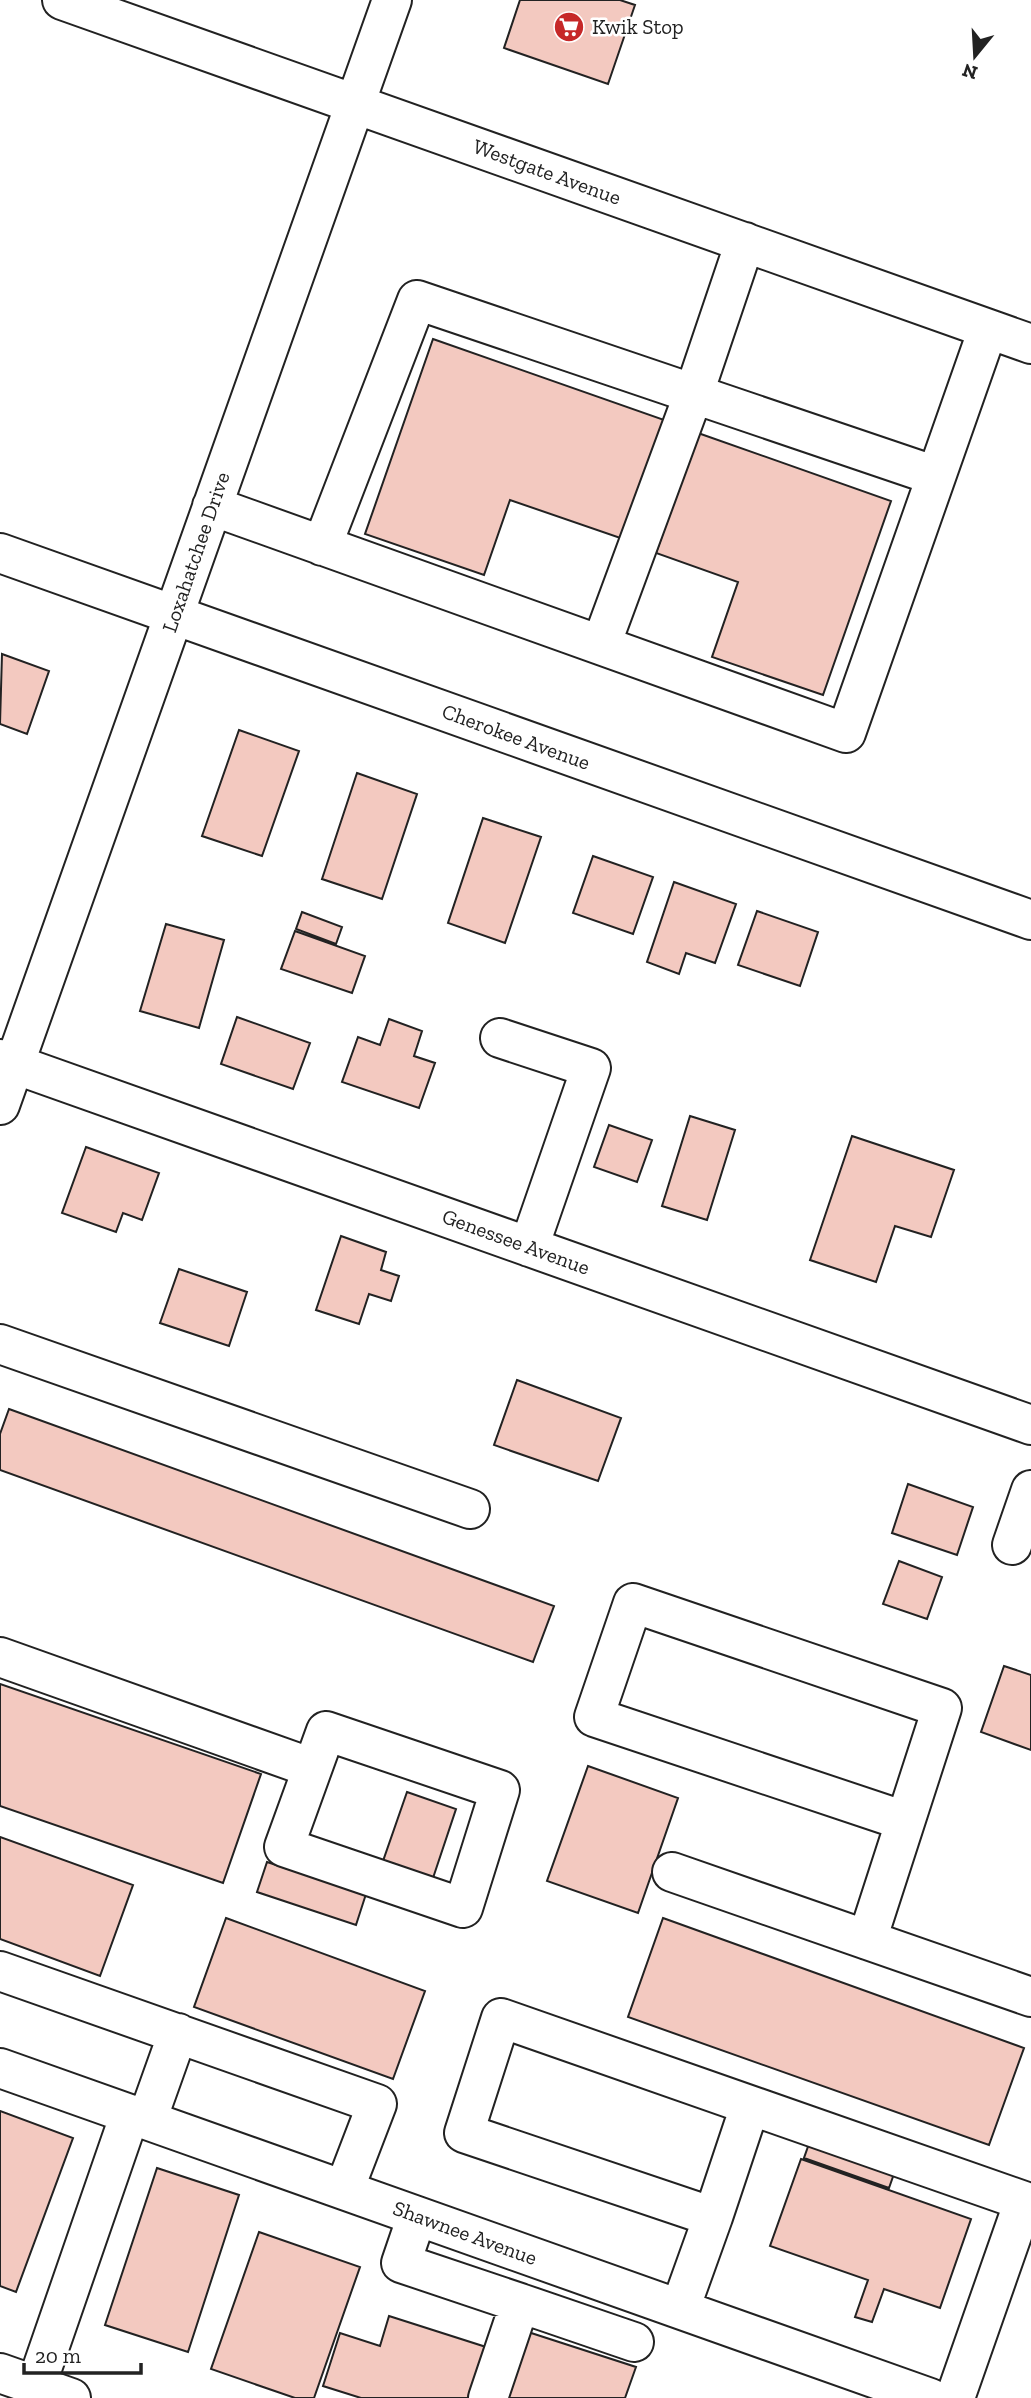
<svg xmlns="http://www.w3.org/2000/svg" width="1031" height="2398" font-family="'Zilla Slab',serif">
  <rect width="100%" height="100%" fill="#fff"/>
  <path fill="#f3c9c0" stroke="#222" stroke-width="2" d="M520,0h100l15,5 -27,79 -104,-36z
    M433,339l237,83 -41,119 -119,-41 -26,75 -119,-41z
    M698,433l193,68 -68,194 -111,-38 26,-75 -82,-29z
    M2,654l47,17 -22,63 -27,-10z
    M239,730l60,21 -37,105 -60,-20z
    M357,773l60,21 -35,105 -60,-20z
    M483,818l58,19 -36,106 -57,-20z
    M593,856l60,21 -20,57 -60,-21z
    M674,882l62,22 -21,59 -29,-10 -7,21 -32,-12z
    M757,911l61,21 -18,54 -62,-21z
    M302,912l40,15 -6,17 -40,-15z
    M166,924l58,16 -25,88 -59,-17z
    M295,931l70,25 -13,37 -71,-24z
    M237,1017l73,26 -17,46 -72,-25z
    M389,1019l33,12 -8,25 21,7 -16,45 -77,-26 16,-45 22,8z
    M690,1116l45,14 -28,90 -45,-14z
    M609,1125l43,15 -15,42 -43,-15z
    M852,1136l102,34 -23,67 -36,-11 -19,56 -66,-22z
    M86,1147l73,26 -17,47 -19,-7 -7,19 -54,-19z
    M341,1236l45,16 -5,18 18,6 -8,25 -22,-7 -10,30 -43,-14z
    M179,1269l68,23 -18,54 -69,-23z
    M517,1380l104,38 -23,63 -104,-36z
    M9,1409l545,197 -21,56 -533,-192v-36z
    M908,1484l65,23 -16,48 -65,-22z
    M899,1561l43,16 -15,42 -44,-15z
    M1004,1666l27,9v75l-50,-18z
    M0,1684l261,90 -38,109 -223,-77z
    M588,1766l90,32 -40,115 -91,-32z
    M407,1792l49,17 -24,72 -50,-17z
    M0,1837l133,48 -33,91 -100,-37z
    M267,1862l99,32 -10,31 -99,-33z
    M226,1918l199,73 -32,88 -199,-72z
    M663,1918l361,130 -35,97 -361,-128z
    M0,2111l73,27 -57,154 -16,-6z
    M811,2138l85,30 -7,20 -85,-30z
    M801,2159l170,60 -31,89 -56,-19 -12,33 -17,-5 13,-37 -98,-34z
    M157,2168l82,27 -51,157 -83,-27z
    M259,2232l101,35 -46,131h-19l-84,-29z
    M389,2316l97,31 -16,51h-109l-38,-12 17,-53 40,13z
    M525,2331l111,36 -11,31h-121z"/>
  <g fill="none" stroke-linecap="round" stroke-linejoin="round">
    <g stroke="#222" stroke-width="42">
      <path id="minor" d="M62,0l969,344
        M212,506l634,227 142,-404
        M322,546l95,-246 519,176
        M0,553l1031,367
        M601,645l93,-252 51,-151
        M500,1038l91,30 -62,179
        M0,1059l1031,366
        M0,1105l392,-1105
        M0,1344l470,165
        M1012,1545l19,-55
        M0,1657l312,111
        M326,1731l174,59 -37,118 -179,-61z
        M672,1872l359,125
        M867,1940l75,-232 -309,-105 -39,114 311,104
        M0,1971l377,133 -33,86
        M0,2068l930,330
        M147,2120l31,-87
        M417,2216l-16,47 119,40 -32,95
        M713,2217l37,-111
        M520,2303l114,39
        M680,2309l33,-92 -249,-84 37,-115 523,183 -69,197
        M36,2386l94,-272"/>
    </g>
    <g stroke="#222" stroke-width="42">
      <path id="major" d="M0,2373l71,25"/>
    </g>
    <use href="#minor" stroke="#fff" stroke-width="38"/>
    <use href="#major" stroke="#fff" stroke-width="38"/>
  </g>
  <defs>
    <g id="supermarket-disc" transform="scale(1.575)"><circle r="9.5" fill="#c62828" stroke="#fff"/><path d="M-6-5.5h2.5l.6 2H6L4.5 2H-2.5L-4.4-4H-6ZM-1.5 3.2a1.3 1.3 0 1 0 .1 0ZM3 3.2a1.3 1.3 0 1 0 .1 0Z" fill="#fff"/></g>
  </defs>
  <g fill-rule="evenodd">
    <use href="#supermarket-disc" x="569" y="27"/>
  </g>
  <g text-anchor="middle" stroke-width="5" stroke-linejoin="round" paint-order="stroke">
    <g font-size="21" fill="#222" stroke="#fff" text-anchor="start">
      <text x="592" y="34">Kwik Stop</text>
    </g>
    <g font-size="21" fill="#222" stroke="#fff">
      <text transform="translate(547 172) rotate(20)" y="7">Westgate Avenue</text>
      <text transform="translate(196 552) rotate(-71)" y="7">Loxahatchee Drive</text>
      <text transform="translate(516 737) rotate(20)" y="7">Cherokee Avenue</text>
      <text transform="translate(516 1242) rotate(20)" y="7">Genessee Avenue</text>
      <text transform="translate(465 2233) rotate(20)" y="7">Shawnee Avenue</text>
    </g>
  </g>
  <g transform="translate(975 56) rotate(198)" stroke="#ffffff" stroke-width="5" paint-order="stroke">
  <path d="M0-5L12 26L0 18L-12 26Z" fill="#222222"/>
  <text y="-10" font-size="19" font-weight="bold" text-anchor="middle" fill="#222222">N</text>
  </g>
  <path d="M24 2363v10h117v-10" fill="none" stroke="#222222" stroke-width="3.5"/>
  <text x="35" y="2363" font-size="21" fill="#222222" stroke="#ffffff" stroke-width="5" paint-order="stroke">20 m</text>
</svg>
